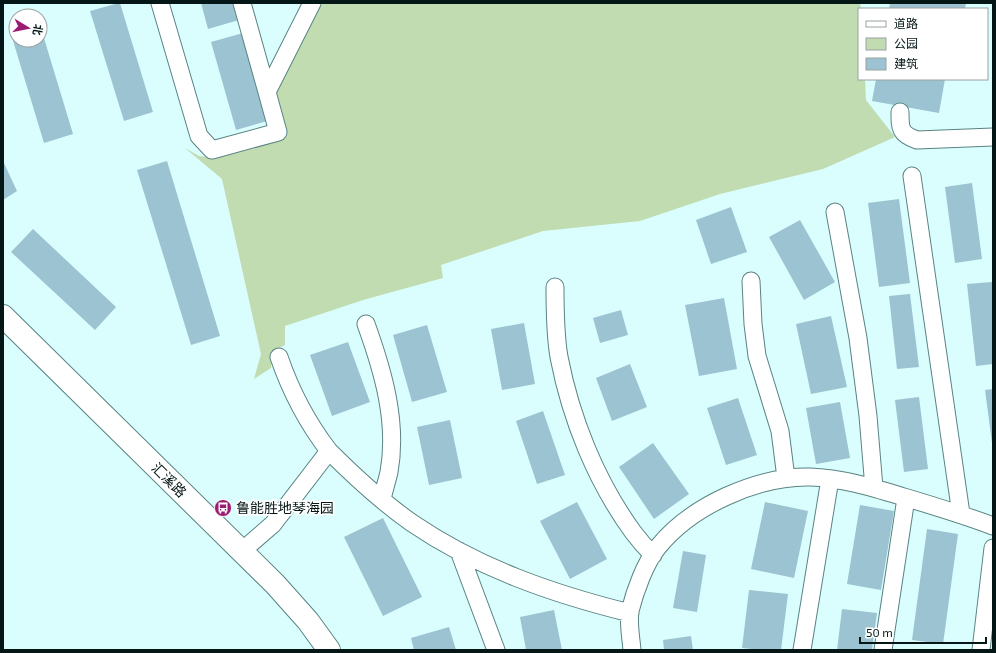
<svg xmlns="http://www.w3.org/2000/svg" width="996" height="653" font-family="'Exo 2','Noto Sans SC',sans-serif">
  <rect width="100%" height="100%" fill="#d9fefd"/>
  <path fill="#c0dcb0" d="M322,3h538l1,6h-2v70h6l1,21 29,37 -72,32 -103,25 -80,27 -97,10 -102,34 2,13 -80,22 -78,26v19l-12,6 -2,17 -17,11 7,-25 -39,-175 -37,-31 14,8 15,2 73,-22 -11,-43z"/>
  <path fill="#9cc3d2" d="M119,3h1l33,109 -29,9 -34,-110z
    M201,3h33l5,17 -31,9z
    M890,3h76l-1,6h-76z
    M40,25l33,109 -29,9 -33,-109 5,-2v8h24z
    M243,33l24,88 -31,9 -25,-88z
    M876,79h69l-6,34 -67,-12z
    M3,161l14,30 -14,9z
    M167,161l53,175 -29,9 -54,-175z
    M972,183l10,76 -27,4 -10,-76z
    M899,199l11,84 -31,4 -11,-84z
    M731,207l16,45 -36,12 -15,-44z
    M800,220l35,62 -31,18 -35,-63z
    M33,229l83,78 -21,23 -84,-78z
    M992,282l1,11v71l-17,2 -9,-82z
    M910,294l9,73 -22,2 -8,-73z
    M724,298l13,71 -38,7 -14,-71z
    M621,310l7,25 -28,8 -7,-25z
    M831,316l16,71 -36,7 -15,-70z
    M524,323l11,61 -33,6 -11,-61z
    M427,325l20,67 -35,10 -19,-67z
    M348,342l22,60 -38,14 -22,-61z
    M630,364l17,43 -35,14 -16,-43z
    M993,389v54h-1l-7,-53z
    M919,397l9,72 -24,3 -9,-72z
    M738,398l19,57 -31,10 -19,-57z
    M840,402l10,56 -34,6 -10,-56z
    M543,411l22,64 -28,9 -21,-63z
    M450,420l12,58 -33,7 -12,-58z
    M653,443l36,51 -35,25 -35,-52z
    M577,502l30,57 -37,20 -30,-58z
    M765,502l43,9 -14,67 -43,-9z
    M860,505l34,6 -13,79 -34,-6z
    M383,518l39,79 -39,19 -39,-79z
    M927,529l31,5 -15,110 -31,-4z
    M683,551l23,4 -9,57 -24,-4z
    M749,590l39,4 -7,56h-19l-20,-2z
    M842,609l35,4 -5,37h-35z
    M554,610l8,40h-36l-6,-33z
    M449,627l7,23h-42l-3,-12z
    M691,636l2,14h-29l-1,-10z"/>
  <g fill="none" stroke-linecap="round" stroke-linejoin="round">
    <g stroke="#598382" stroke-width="19">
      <path id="street" d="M160,3l39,133 13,14 66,-18 -11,-40 45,-89
        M242,3l25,89
        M900,112c0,17 0,22 17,28l76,-3
        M912,176l49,338
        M835,212l23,126 10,78 6,72
        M751,281l2,43 4,32 23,75 6,47
        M555,287c0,23 0,47 4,70 12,62 37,124 74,175 6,8 13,16 20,23
        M366,324c17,47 32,98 23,148 -2,9 -5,18 -7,27
        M279,357c12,35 27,64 50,94
        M242,551l31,-27 56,-73c26,26 53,51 83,72 66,45 141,71 218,90
        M459,551l37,99
        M632,650c-1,-12 -4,-27 -2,-39 5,-20 15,-48 28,-64 33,-41 99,-71 152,-70 32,1 64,11 94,20 30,9 60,18 89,29
        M802,650l28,-171
        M883,650l23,-152
        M981,650l12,-102"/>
    </g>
    <g stroke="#598382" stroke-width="24">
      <path id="secondary" d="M3,316l272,268 33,37 21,29"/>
    </g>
    <use href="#street" stroke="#fff" stroke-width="17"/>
    <use href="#secondary" stroke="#fff" stroke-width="22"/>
  </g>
  <defs>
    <g id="bus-disc" transform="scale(0.9)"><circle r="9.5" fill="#9b1d73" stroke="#fff"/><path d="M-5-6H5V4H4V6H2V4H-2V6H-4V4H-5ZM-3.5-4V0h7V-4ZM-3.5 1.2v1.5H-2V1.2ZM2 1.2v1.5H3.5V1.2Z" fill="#fff"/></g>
  </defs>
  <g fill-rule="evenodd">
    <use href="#bus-disc" x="223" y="508"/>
  </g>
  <g text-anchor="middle" stroke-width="3.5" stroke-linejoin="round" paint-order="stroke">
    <g font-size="14" fill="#051616" stroke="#fff">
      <text transform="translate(169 480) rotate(45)" y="5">汇溪路</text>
    </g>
    <g font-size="14" fill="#051616" stroke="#fff" text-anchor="start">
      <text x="236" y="513">鲁能胜地琴海园</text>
    </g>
  </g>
  <rect width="996" height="653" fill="none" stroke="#051616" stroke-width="8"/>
  <rect x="858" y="8" width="130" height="72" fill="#ffffff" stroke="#9ba2a2"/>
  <rect x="866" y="21" width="20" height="6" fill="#ffffff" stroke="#9ba2a2"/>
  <text x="894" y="28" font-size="12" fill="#051616">道路</text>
  <rect x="866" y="38" width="20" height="12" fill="#c0dcb0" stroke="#9ba2a2"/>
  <text x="894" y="48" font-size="12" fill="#051616">公园</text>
  <rect x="866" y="58" width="20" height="12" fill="#9cc3d2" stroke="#9ba2a2"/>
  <text x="894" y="68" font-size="12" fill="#051616">建筑</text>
  <g transform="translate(28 28) rotate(100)"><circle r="19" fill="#ffffff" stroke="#9ba2a2"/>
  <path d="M0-3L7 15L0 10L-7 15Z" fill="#9b1d73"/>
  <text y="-6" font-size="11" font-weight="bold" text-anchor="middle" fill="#051616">北</text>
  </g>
  <path d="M860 637v6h126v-6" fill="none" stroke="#051616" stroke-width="2"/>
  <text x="866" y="637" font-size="12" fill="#051616" stroke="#ffffff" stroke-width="3" paint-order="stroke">50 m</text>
</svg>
